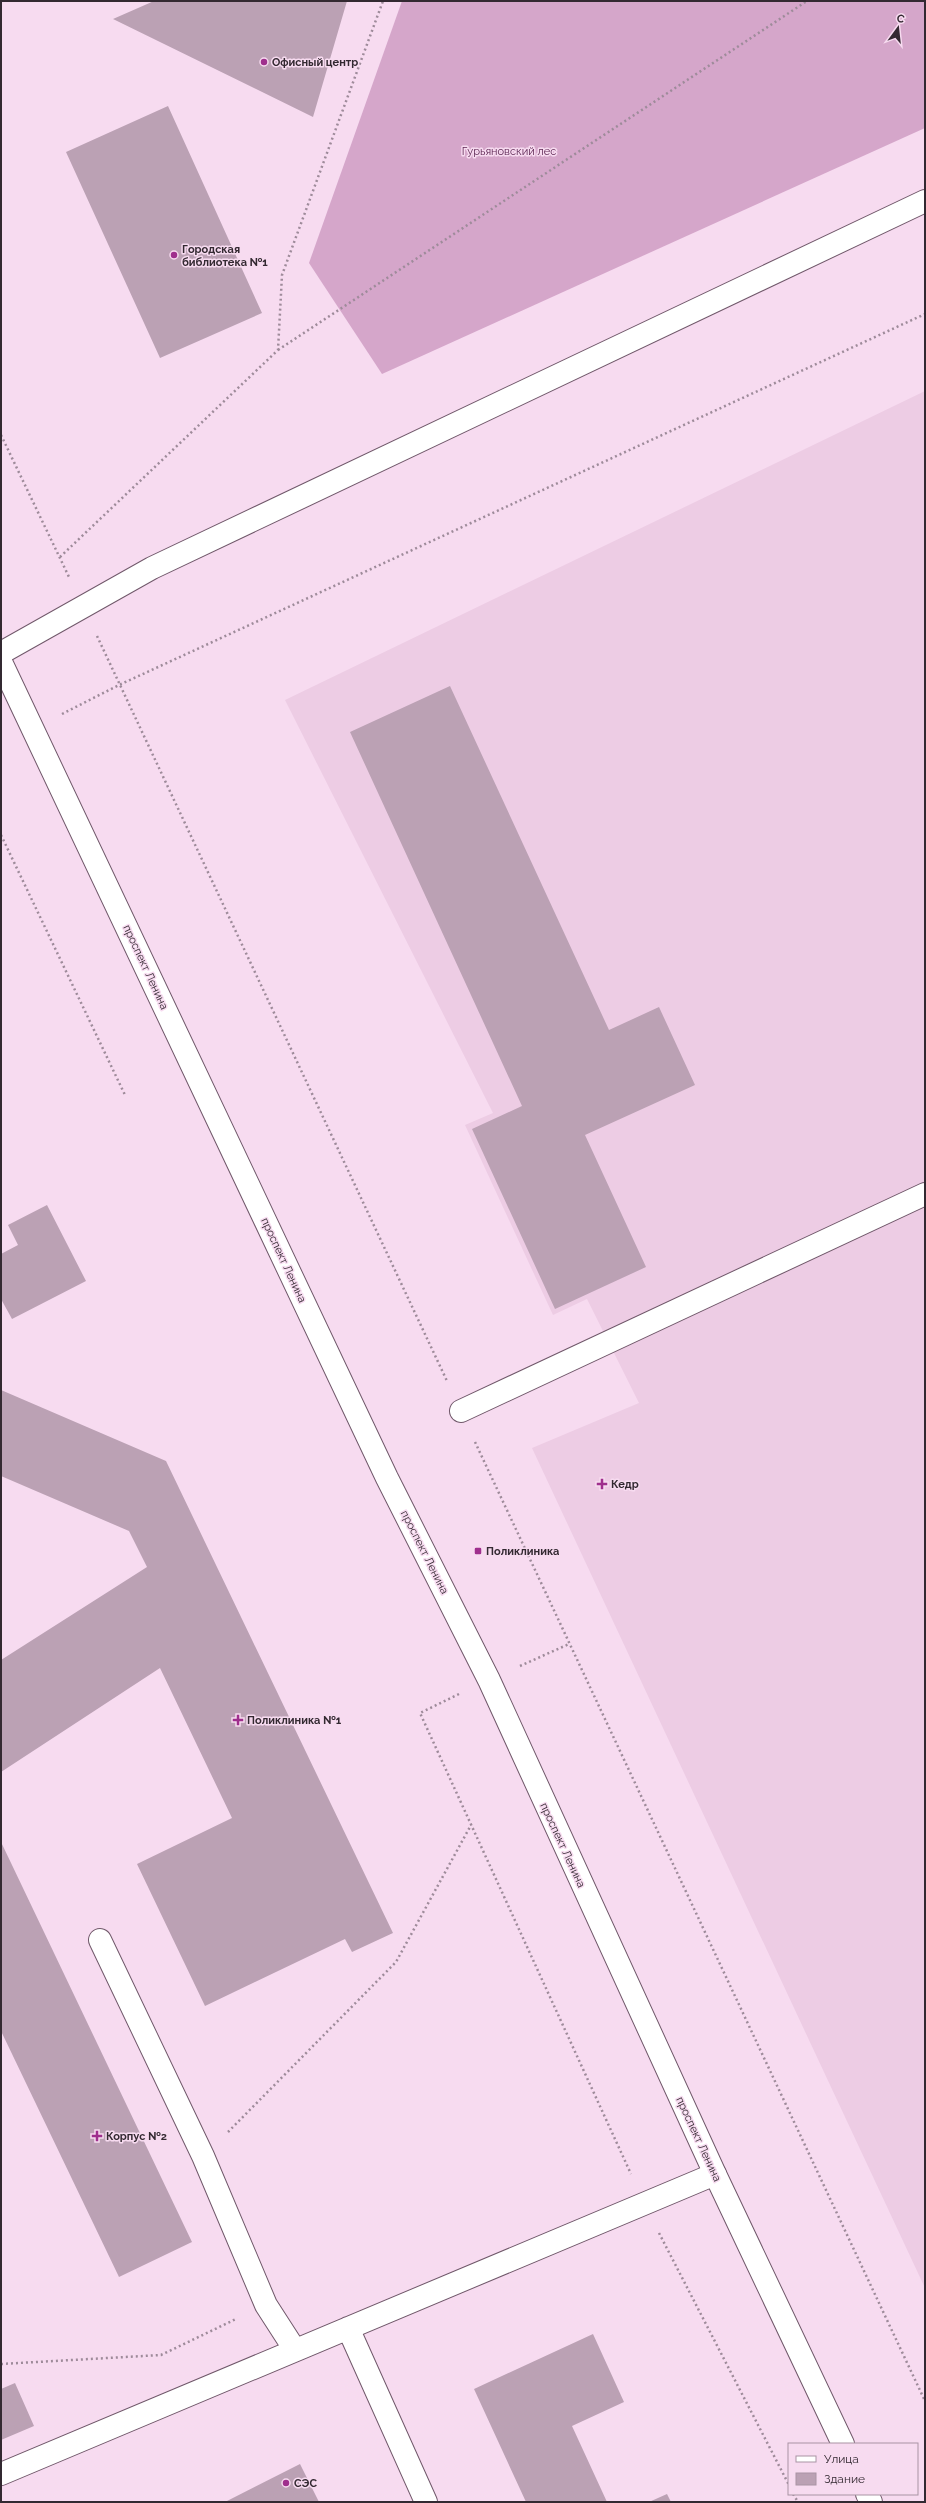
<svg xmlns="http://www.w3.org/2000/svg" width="926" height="2503" font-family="Raleway,sans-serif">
  <rect width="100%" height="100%" fill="#f7dbf0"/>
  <path fill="#edcce4" d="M925,391v1897l-393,-840 107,-45 -52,-104 -34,16 -88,-190 28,-12 -208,-413z"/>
  <path fill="#d5a6ca" d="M402,1h523v127l-543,246 -73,-111z"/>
  <path fill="#bba1b4" d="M154,1h193l-34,116 -200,-98z
    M168,106l94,207 -102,45 -94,-206z
    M450,686l159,344 50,-23 36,78 -110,50 61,132 -91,42 -83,-180 50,-23 -172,-374z
    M47,1205l39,76 -74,38 -11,-20v-45l17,-9 -10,-20z
    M1,1390l165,71 227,472 -41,19 -7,-13 -140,67 -68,-142 95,-46 -72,-150 -159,104v-112l146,-93 -18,-36 -128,-55z
    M1,1842l191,400 -73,35 -118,-246z
    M593,2334l31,68 -52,24 35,76h-81l-52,-113z
    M15,2383l19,43 -33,14v-51z
    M300,2464l19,38h-94z
    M667,2494l4,8h-22z"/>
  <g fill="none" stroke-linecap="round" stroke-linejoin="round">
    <g stroke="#70586a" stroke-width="24">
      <path id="minor" d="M1,653l151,-85 773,-367
        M461,1411l464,-217
        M100,1940l103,216 63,149 29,45
        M348,2328l78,174
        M1,2474l714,-300"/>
    </g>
    <g stroke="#70586a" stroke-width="24">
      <path id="major" d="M1,662l386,816 102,202 226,494 128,270
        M867,2494l4,8"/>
    </g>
    <path stroke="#9e8b9a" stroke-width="2.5" stroke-dasharray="2 3" stroke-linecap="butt" d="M278,350l529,-349
      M1,435l68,142
      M60,557l218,-207 4,-75 101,-274
      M97,636l350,745
      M62,714l57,-29 806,-371
      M1,835l124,260
      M475,1442l450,959
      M520,1666l49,-22
      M459,1694l-39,19 211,461
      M228,2132l168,-170 75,-137
      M659,2233l130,252
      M1,2364l160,-9 75,-36
      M793,2494l5,8"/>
    <use href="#minor" stroke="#fff" stroke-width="22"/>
    <use href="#major" stroke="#fff" stroke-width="22"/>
  </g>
  <g fill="#9f2f8d" stroke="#f7dbf0" stroke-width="1.5">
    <circle cx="264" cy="62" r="4"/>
    <circle cx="174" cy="255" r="4"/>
    <path d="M600 1478h4v4h4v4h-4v4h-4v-4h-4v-4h4z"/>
    <rect x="474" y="1547" width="8" height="8" rx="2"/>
    <path d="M236 1714h4v4h4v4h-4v4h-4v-4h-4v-4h4z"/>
    <path d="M95 2130h4v4h4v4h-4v4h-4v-4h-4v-4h4z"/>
    <circle cx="286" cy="2483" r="4"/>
  </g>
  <g text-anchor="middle" stroke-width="3" stroke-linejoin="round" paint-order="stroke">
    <g font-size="11" font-weight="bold" fill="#332931" stroke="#f7dbf0" text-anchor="start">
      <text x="272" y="66">Офисный центр</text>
      <text x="182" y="253">Городская<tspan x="182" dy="13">библиотека №1</tspan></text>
      <text x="611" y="1488">Кедр</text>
      <text x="486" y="1555">Поликлиника</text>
      <text x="247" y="1724">Поликлиника №1</text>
      <text x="106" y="2140">Корпус №2</text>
      <text x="294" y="2487">СЭС</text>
    </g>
    <g font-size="11" fill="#571f4d" stroke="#f7dbf0">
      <text x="509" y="155">Гурьяновский лес</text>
    </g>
    <g font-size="11" fill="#332931" stroke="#f7dbf0">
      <text transform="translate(146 967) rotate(65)" y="4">проспект Ленина</text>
      <text transform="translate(284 1260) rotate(65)" y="4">проспект Ленина</text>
      <text transform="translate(425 1552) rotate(63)" y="4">проспект Ленина</text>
      <text transform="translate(563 1845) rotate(65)" y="4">проспект Ленина</text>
      <text transform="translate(699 2139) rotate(65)" y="4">проспект Ленина</text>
    </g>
  </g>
  <rect width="926" height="2503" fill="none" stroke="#332931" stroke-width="4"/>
  <rect x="788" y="2443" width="130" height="52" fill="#f7dbf0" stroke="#a994a4"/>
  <rect x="796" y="2456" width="20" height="6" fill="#ffffff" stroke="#a994a4"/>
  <text x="824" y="2463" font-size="12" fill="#332931">Улица</text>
  <rect x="796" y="2473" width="20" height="12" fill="#bba1b4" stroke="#a994a4"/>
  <text x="824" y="2483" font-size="12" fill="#332931">Здание</text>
  <g transform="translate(898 28) rotate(15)" stroke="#f7dbf0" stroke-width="3" paint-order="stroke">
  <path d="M0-3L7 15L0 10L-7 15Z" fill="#332931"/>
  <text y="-6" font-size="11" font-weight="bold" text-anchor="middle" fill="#332931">С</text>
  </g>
</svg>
